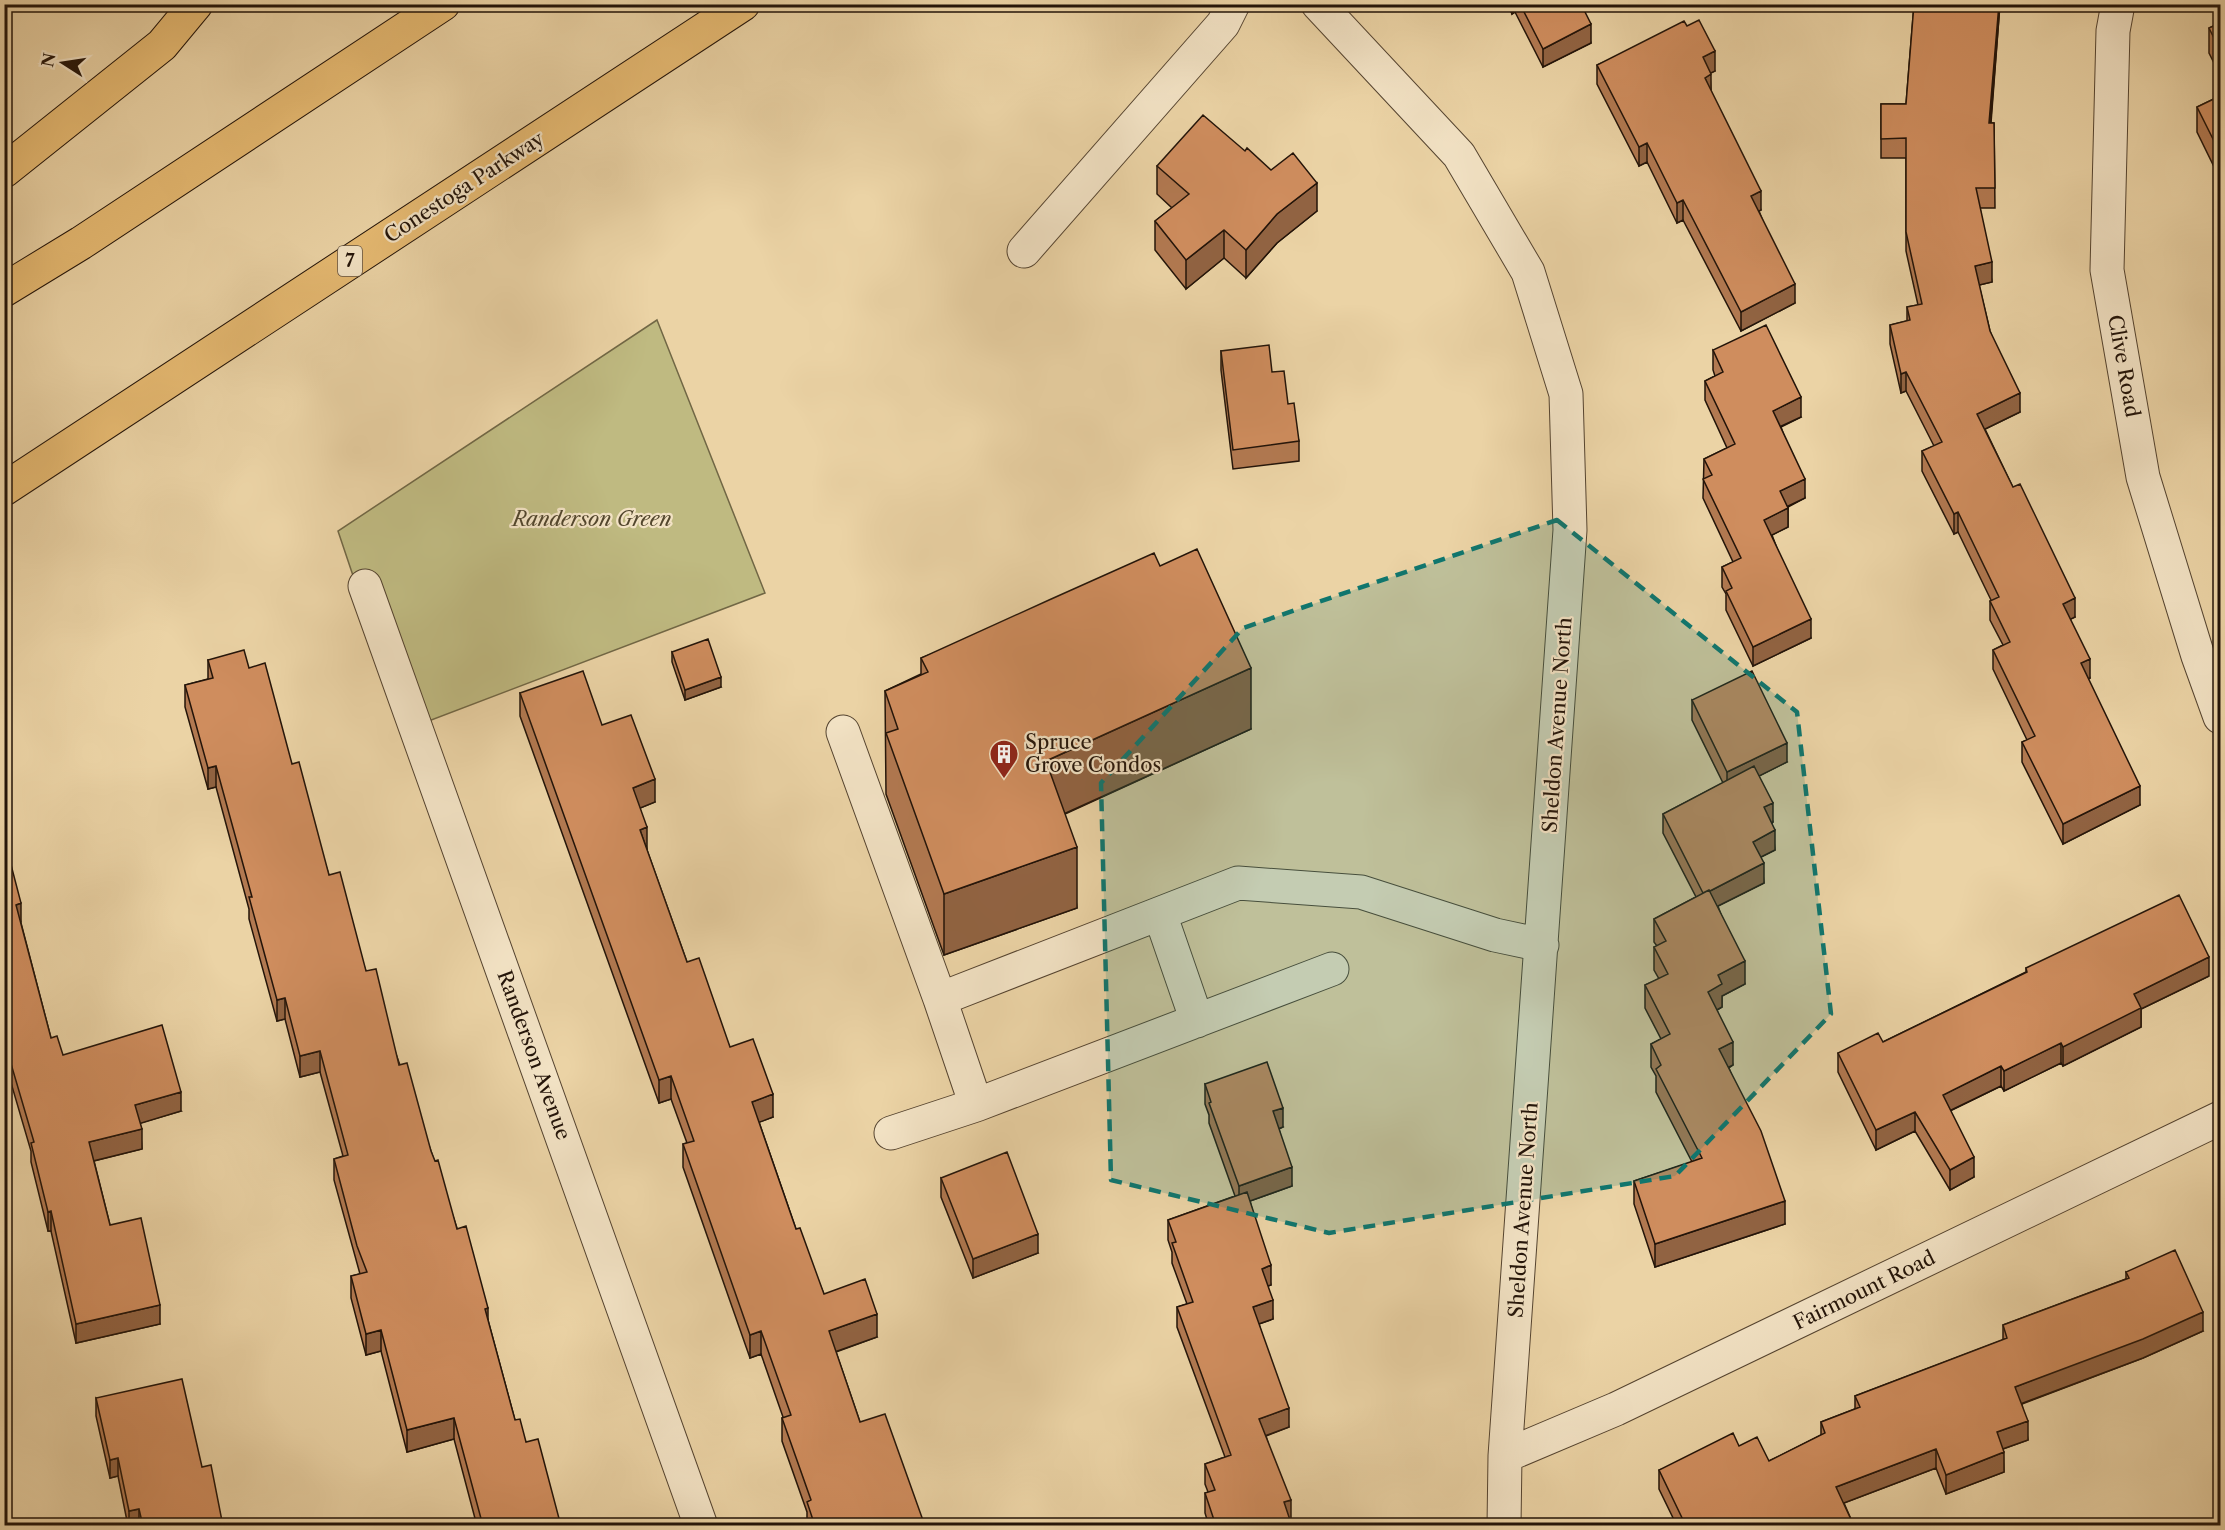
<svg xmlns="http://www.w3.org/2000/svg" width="2225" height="1530" font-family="'Libre Caslon Text',serif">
  <rect width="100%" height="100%" fill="#ebd3a5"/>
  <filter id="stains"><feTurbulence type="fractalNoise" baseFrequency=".00333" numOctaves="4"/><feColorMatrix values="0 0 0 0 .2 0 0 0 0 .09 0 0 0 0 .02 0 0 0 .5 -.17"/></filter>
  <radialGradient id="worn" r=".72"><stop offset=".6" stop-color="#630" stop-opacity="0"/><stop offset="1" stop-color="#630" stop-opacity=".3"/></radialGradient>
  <path fill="#bfba81" stroke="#716745" stroke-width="1.5" d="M657,320l108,273 -360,137 -67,-199z"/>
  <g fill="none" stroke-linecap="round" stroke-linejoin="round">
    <g stroke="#554430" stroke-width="35">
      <path id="minor" d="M1318,4l141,151 69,117 38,122 4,136 -65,926 -1,70
        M2118,4l-5,27 -6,239 36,207 55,179 22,61
        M1024,251l199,-227 10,-20
        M365,586l336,940
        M843,732l97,267
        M1160,914l37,107
        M1332,969l-356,136 -36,-106 298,-116 123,9 134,43 47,10
        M891,1133l85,-28
        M1505,1456l111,-47 604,-291"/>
    </g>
    <g stroke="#231409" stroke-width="35">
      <path id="highway" d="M4,171l158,-126 34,-41
        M4,290l77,-47 362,-239
        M4,489l739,-485"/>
    </g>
    <use href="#minor" stroke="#f2e2c4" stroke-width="33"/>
    <use href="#highway" stroke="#e6ba72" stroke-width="33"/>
  </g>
  <path fill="#b27951" stroke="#231409" stroke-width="1.5" d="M1507,4h74l10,39 -48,24 -28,-55 -3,2z
    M1914,4h86l-9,119h3l1,85h-15l12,74 -13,3 11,46 30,81 -35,17 90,188 -5,2 20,59 -2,1 52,126 -77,39 -41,-82v-20l5,-2 -34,-71v-19l10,-5 -13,-25v-19l1,-1 -33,-68 -4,2 -32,-63v-20l12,-5 -28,-55 -5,2 -11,-49v-19l17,-4v-14l11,-2 -12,-54v-93h-25v-54h25z
    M2220,23v52l-11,-22v-25z
    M1687,26l28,45 -5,2 1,18 50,119 -2,1 36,92 -54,28 -58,-111 -6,3 -30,-61 -8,4 -42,-82v-19z
    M2220,96v83l-23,-47v-25z
    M1245,151l72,60 -40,32 -31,35 -22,-20 -38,31 -31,-39v-29l17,-13 -15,-14v-28z
    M1713,350l88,67 -20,10 24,71 -17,9v20l-16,8 39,103 -58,28 -27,-56v-16l-4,-7v-20l11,-5 -30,-64 1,-39 23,-11 -22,-48v-19l10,-5 -2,-6z
    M1221,351l51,21 16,32 11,37v20l-66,8 -12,-99z
    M1160,566l91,163 -186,85 12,94 -133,47 -58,-161 -1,-103 36,-17v-16z
    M672,652l49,35 -36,13 -13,-38z
    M208,660l41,8 43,96 37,111 37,96 65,180 57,169 27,100 11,22 35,84h-84l-23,-87 -47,13 -26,-101 -15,4 -15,-57v-22l9,-2 -26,-94v-21l9,-3 -23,-84 -20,5 -15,-58 -8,2 -28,-102v-10l-33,-122 -8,2 -23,-82v-22l23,-6z
    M520,693l82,32 53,77 -15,6 7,42 40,112 43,85 43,70 -14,5 37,107 28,65 53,43 -41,15 24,70 65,104h-118v-14l-25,-71v-23l1,-1 -22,-63 -11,4 -67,-191v-23l4,-1 -16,-44 -12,4 -139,-387z
    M1692,700l95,62 -28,14 14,46 -1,1 3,27 -14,7 3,26 -46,23 27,78 -23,12v11l-5,3 16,55 -4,3 56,156 -130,43 -21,-63v-23l58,-19 -36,-70v-16l-5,-9v-23l10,-5 -16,-31v-23l14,-6 -5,-9v-23l3,-1 -3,-4v-23l42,-22 -33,-64v-19l60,-31 -31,-63z
    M4,838l17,85 30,115 12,17 118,56 -41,12 2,26 -48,12 16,64 50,99 -84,19 -25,-112h-3l-17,-69v-11l-27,-92z
    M2026,968l183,8 -68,33v18l-78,39 -2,-3 -57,28 -3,-5 -51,25 24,66 -24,13 -35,-59 -39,19 -38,-78v-19l45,-11 143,-70z
    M1205,1084l78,43 -4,2 13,57 -42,15 21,84 -3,1 5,33 -14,5 30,103 -23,9 25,83h-1v7h-81l-4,-13v-20l3,-1 -3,-8v-20l20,-7 -48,-130v-20l10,-3 -15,-41v-11l-4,-12v-20l67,-24 -26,-73v-8l-4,-11z
    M941,1178l97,75 -65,25 -32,-81z
    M2126,1272l77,59 -60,27 -121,46 6,36 -25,9 1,23 -58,22 -10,-26 -92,35 10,23h-177l-18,-37v-19l80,-24 30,15 52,-26v-13l34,-13v-13l148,-56v-15l123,-46z
    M96,1398l106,69 21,59h-95l-10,-50 -8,2 -14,-62z"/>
  <path fill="#916342" stroke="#231409" stroke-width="1.5" d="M1512,4h3v8l-3,2z
    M1999,4h1l-11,139v-20z
    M1591,24v19l-48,24v-18z
    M1715,51v20l-12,6v-20z
    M1711,74v20l-6,-16z
    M1647,143v19l-8,4v-19z
    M1317,183v28l-40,32 -31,35v-28l31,-36z
    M1761,191v19l-10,5v-19z
    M1683,200v20l-6,3v-20z
    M1224,230v28l-38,31v-29z
    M1992,262v20l-17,4v-20z
    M1795,284v19l-54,28v-19z
    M1906,372v19l-5,2v-19z
    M2020,393v19l-43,21v-19z
    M1801,397v20l-28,13v-19z
    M1805,479v19l-25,12v-19z
    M1788,508v19l-24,12v-19z
    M1958,512v20l-4,2v-20z
    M2075,598v19l-12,6v-19z
    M1811,619v19l-58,28v-19z
    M2090,659v19l-9,4v-19z
    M1251,668v61l-205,93v-61z
    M721,677v10l-36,13v-10z
    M1787,743v19l-60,30v-20z
    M216,766v21l-8,2v-21z
    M655,779v23l-22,9v-23z
    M2140,786v19l-77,39v-20z
    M1773,803v19l-9,5v-20z
    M647,827v23l-7,-20z
    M1775,830v20l-22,11v-19z
    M1077,847v61l-133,47v-61z
    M1764,863v20l-60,30v-19z
    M21,903v19l-5,2v-19z
    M2209,957v19l-68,33v18l-78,39v-19l71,-53z
    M1745,961v23l-23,12v11l-14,8v-23l10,-17z
    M285,998v21l-8,2v-21z
    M1733,1042v23l-14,7v-23z
    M2061,1043v20l-57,28v-20z
    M320,1051v21l-20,5v-21z
    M2001,1066v20l-58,28v-19z
    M671,1076v23l-12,4v-23z
    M181,1092v19l-46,14v-20z
    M773,1094v23l-21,8v-23z
    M1283,1108v19l-10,4v-20z
    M1915,1112v19l-39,19v-20z
    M142,1129v20l-53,13v-20z
    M1974,1157v20l-24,13v-20z
    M1292,1167v19l-53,19v-19z
    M1785,1201v23l-130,43v-23z
    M51,1211v20h-3v-19z
    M1038,1234v19l-65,25v-19z
    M1271,1265v20l-9,3v-19z
    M1273,1300v19l-20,7v-19z
    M160,1305v19l-84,19v-19z
    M488,1308v21l-3,-20z
    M2203,1312v19l-60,27 -128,48v-19z
    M877,1314v23l-48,17v-23z
    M381,1330v21l-15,4v-21z
    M761,1331v23l-11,4v-23z
    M1289,1408v19l-30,11v-19z
    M454,1418v21l-47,13v-22z
    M2028,1421v19l-31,11v-19z
    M1936,1449v19l-100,38v-19z
    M2004,1452v20l-58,22v-19z
    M118,1458v18l-8,2v-18z
    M1291,1500v19l-7,2v-19z
    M139,1509v17h-10v-15z
    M1290,1520v6h-4v-4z"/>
  <path fill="#cf8d5e" stroke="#231409" stroke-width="1.5" d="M1520,4h61l10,20 -48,25z
    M1914,4h85l-10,119h5l1,65h-19l16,74 -17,4 15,65 30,62 -43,21 36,73 7,-3 55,114 -12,6 27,55 -9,4 59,123 -77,38 -41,-82 13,-6 -42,-86 17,-8 -20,-41 9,-4 -41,-85 -4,2 -32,-63 20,-9 -36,-70 -5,2 -11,-49 20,-5 -3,-13 15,-3 -16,-72v-94l-25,1v-35h25z
    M1699,20l16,31 -12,6 8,17 -6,4 56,113 -10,5 44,88 -54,28 -58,-112 -6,3 -30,-60 -8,4 -42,-82 87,-44 3,5z
    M2220,23v27l-11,-22z
    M2220,96v57l-23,-46z
    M1203,115l42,36 2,-3 24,22 22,-17 24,30 -40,31 -31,36 -22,-20 -38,30 -31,-39 34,-27 -32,-28z
    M1766,325l35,72 -28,14 32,68 -25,12 8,17 -24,12 47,99 -58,28 -27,-56 6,-3 -10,-21 19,-9 -38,-79 9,-4 -8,-16 31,-15 -30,-63 18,-9 -10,-22z
    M1269,345l3,27 12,-1 4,33 6,-1 5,38 -66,9 -12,-99z
    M1197,549l54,119 -205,93 31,86 -133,47 -58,-161 12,-4 -13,-38 43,-19 -7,-14 128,-58 105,-47 6,13z
    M708,639l13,38 -36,13 -13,-38z
    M244,650l5,18 16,-5 27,101 7,-2 30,113 11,-3 26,99 10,-2 23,96 8,-2 24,88 4,10 3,-1 19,69 9,-3 22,82 -3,1 30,111 5,-1 6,23 12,-3 23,87h-78l-29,-108 -47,12 -26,-100 -15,4 -15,-58 16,-4 -10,-26 -23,-87 14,-4 -28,-104 -20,5 -15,-58 -8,2 -28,-103h3l-36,-131 -8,2 -23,-83 28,-7 -5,-18z
    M583,671l19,54 29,-10 24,64 -22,9 14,39 -7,3 47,132 12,-4 31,89 23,-8 20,55 -21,8 44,127 4,-1 24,66 41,-15 12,35 -48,17 31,91 25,-8 40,112h-110l-8,-24 4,-2 -29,-82 9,-3 -30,-84 -11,4 -67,-191 11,-3 -23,-65 -12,4 -139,-387z
    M1752,671l35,72 -60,29 -35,-72z
    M1754,766l19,37 -9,4 11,23 -22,12 11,21 -54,28 -1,-1 -6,3 -40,-79z
    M4,838l17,65 -5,2 35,133 6,-2 6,19 99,-30 19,67 -46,13 7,24 -53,13 21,83 31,-7 19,87 -84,19 -25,-113 -3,1 -17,-69 3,-1 -30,-102z
    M1709,890l36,71 -27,14 4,9 -14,8 25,50 -14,7 42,82 24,70 -130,43 -21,-63 68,-23 -46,-89 5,-4 -10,-21 19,-10 -25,-49 23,-11 -14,-27 12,-6 -12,-22z
    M2179,895l30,62 -75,37 7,14 -78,39 -2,-4 -57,28 -3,-5 -58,29 31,62 -24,13 -35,-58 -39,18 -38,-77 40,-20 5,9 144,-70 -1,-4z
    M1267,1062l16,46 -10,3 19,56 -53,19 -30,-83 2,-1 -6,-18z
    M1007,1152l31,82 -65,25 -32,-81z
    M1247,1192l24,73 -9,4 11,31 -20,7 36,101 -30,11 32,81 -7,2 6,18 -4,2 2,4h-72l-11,-33 10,-3 -10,-26 26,-9 -54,-148 16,-5 -21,-59 4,-1 -8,-22z
    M2175,1250l28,62 -60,27 -128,48 13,34 -31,11 7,20 -58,23 -10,-26 -100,38 18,39h-168l-27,-56 74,-37 6,13 18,-9 12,24 56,-28 -4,-11 39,-15 -5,-11 152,-58 -4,-13 126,-47 -3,-6z
    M182,1379l20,88 9,-2 12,61h-80l-4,-17 -10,2 -11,-53 -8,2 -14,-62z"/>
  <path fill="#0f766e" fill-opacity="0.2" stroke="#0f766e" stroke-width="4.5" stroke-dasharray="12 8" stroke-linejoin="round" d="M1557,520l240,192 34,302 -156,162 -346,57 -218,-53 -10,-397 142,-155z"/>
  <defs>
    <g id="building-pin" transform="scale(1.5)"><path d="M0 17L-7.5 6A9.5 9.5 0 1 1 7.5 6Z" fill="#8f2418" stroke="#f2e2c4"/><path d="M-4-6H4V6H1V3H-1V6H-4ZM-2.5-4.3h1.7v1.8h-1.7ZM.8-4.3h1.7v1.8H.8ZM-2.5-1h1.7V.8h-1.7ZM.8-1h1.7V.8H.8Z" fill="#fff"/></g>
  </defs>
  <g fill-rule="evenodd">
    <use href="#building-pin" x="1004" y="754"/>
  </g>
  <g text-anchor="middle" stroke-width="4.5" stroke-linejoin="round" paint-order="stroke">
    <rect fill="#f2e2c4" stroke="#615241" stroke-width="1.5" x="338" y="246" width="24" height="30" rx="4.5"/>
    <g font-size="18" font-weight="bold" fill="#231409">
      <text x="350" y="267">7</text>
    </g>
    <g font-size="20" fill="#231409" stroke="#f2e2c4">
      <text transform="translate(464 187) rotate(-33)" y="7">Conestoga Parkway</text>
      <text transform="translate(2124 366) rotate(80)" y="7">Clive Road</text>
      <text transform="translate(1557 725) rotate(-86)" y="7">Sheldon Avenue North</text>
      <text transform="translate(534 1055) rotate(70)" y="7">Randerson Avenue</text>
      <text transform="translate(1523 1210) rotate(-86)" y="7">Sheldon Avenue North</text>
      <text transform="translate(1864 1290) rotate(-26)" y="7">Fairmount Road</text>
    </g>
    <g font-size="20" font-style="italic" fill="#52462d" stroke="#f2e2c4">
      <text x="592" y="526">Randerson Green</text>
    </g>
    <g font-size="20" fill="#231409" stroke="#f2e2c4" text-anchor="start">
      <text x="1025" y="749">Spruce<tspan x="1025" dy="23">Grove Condos</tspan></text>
    </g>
  </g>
  <rect width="2225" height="1530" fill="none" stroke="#ebd3a5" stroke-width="24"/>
  <rect x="6" y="6" width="2213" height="1518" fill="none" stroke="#231409" stroke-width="3"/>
  <rect x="12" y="12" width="2201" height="1506" fill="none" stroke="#231409" stroke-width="1.5"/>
  <g transform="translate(63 63) rotate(282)" stroke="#f2e2c4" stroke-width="4.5" paint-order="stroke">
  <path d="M0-4.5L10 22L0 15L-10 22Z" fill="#231409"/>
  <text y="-9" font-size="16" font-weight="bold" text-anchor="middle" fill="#231409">N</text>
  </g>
  <rect width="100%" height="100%" filter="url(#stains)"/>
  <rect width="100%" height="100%" fill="url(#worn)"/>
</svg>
